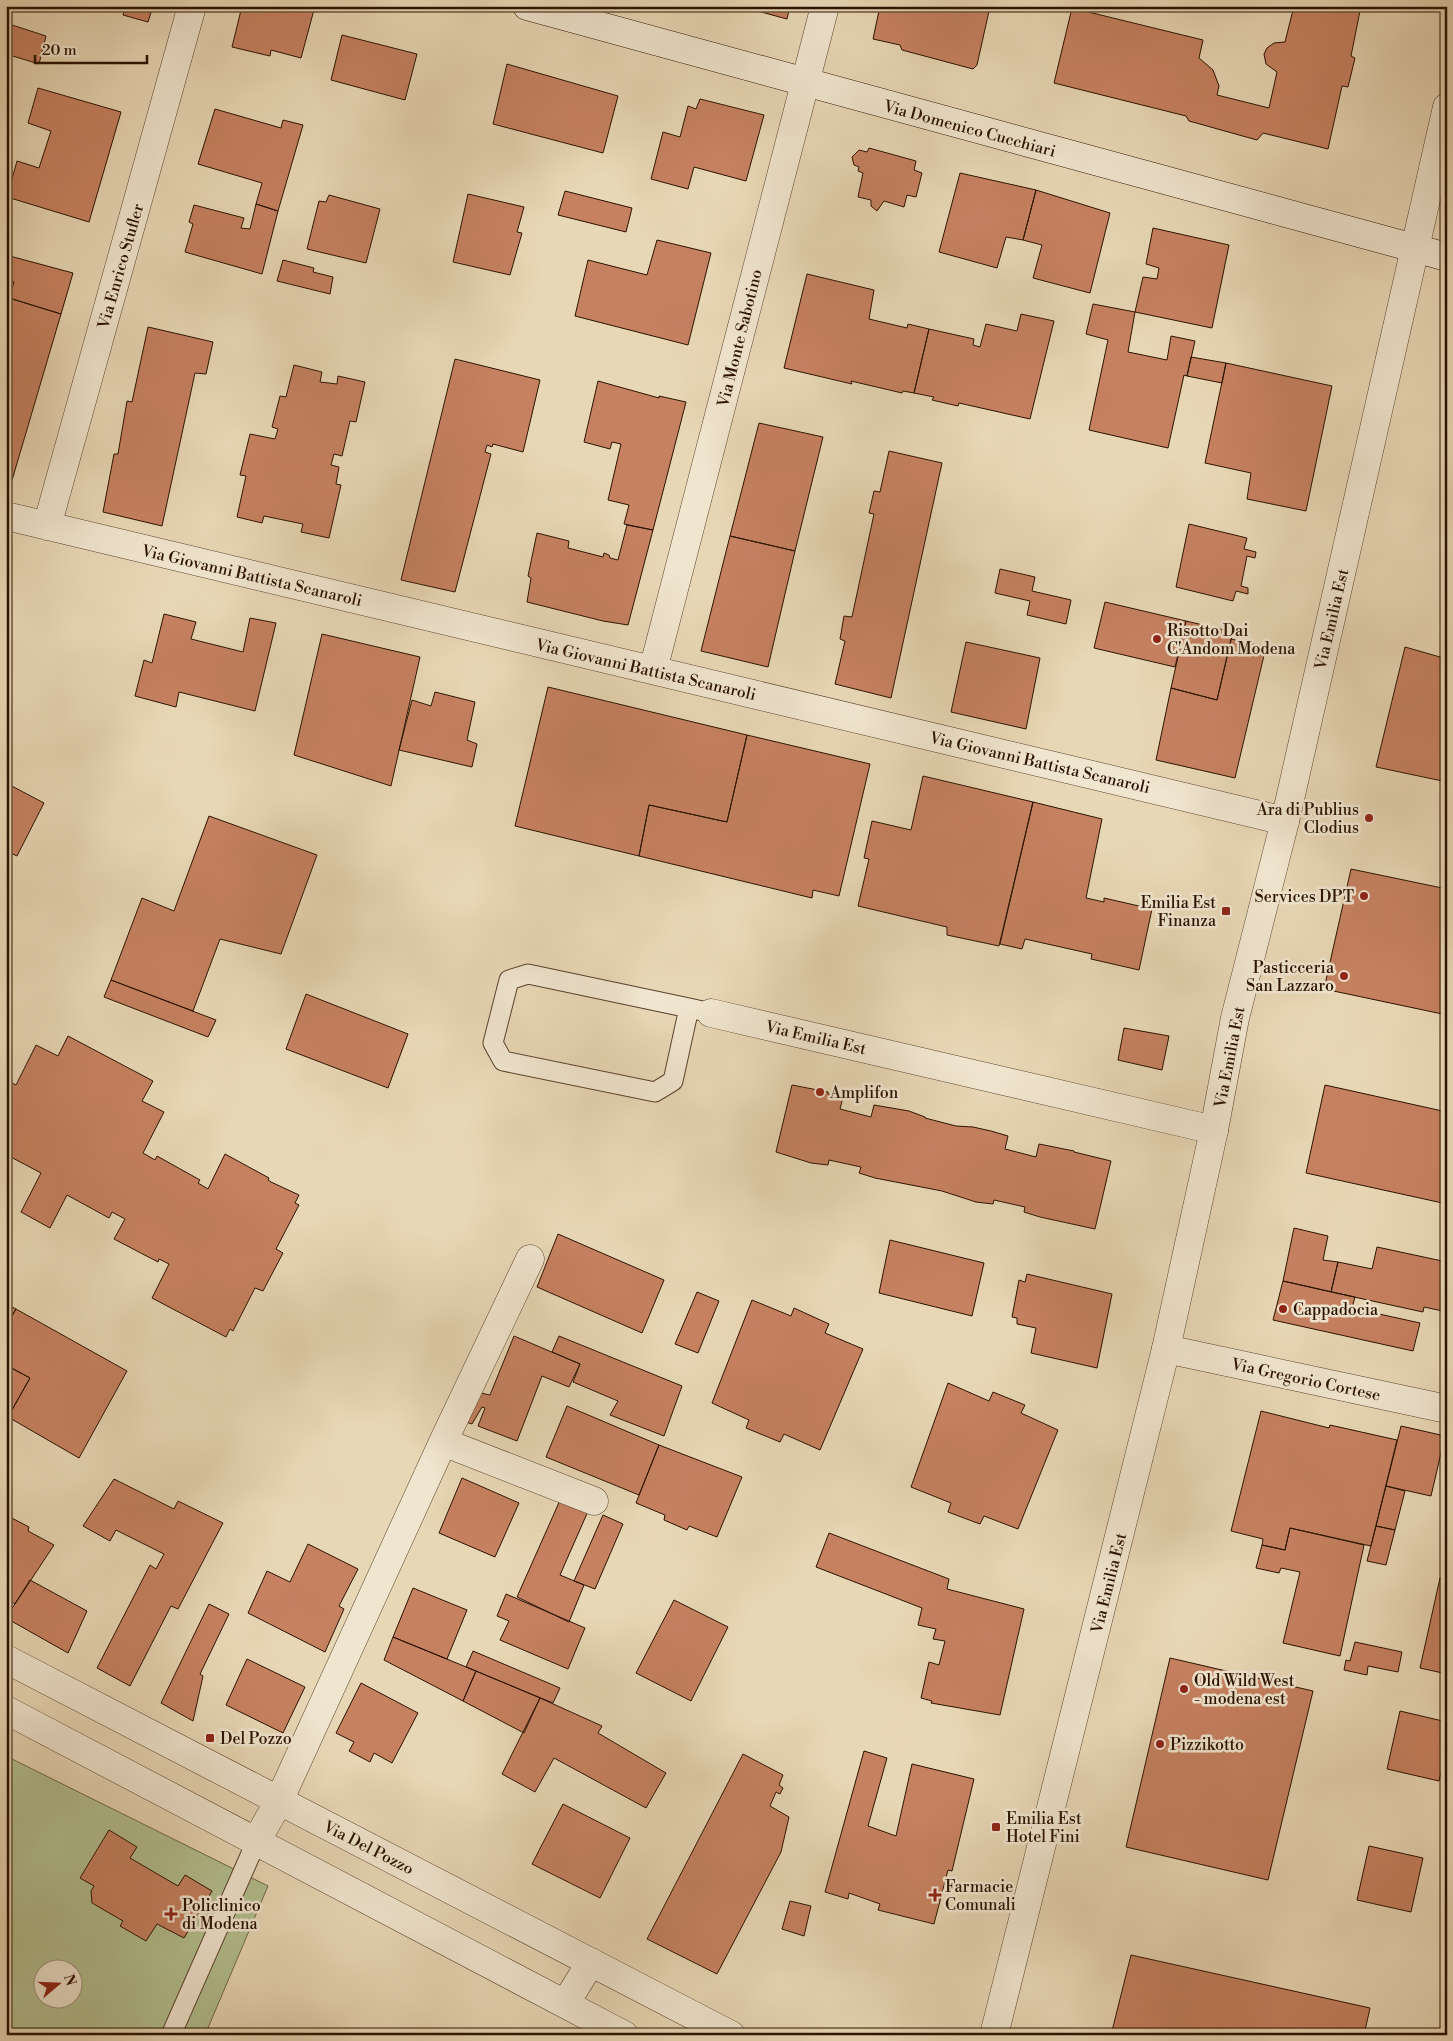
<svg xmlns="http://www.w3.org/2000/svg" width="1453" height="2041" font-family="'Libre Bodoni',serif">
  <rect width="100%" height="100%" fill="#e8d7b5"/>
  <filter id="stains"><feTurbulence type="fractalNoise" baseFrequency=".004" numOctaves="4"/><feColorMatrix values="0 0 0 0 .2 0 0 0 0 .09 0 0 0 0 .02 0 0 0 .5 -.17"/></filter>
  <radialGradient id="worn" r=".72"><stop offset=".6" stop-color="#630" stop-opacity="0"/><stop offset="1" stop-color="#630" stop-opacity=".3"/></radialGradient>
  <path fill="#b3bf90" stroke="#6f6848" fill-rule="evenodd" d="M6,1756l262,130 -63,149h-199zM42,1968h30v30h-30z"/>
  <path fill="#c68161" stroke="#2b1200" d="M126,6h27l-5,16 -25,-7z
    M315,6l-14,52 -30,-8 -1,6 -38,-9 10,-41z
    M739,6h51l-3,13z
    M880,6h91l18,5 -12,54 -4,4 -71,-19 -2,-5 -27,-6z
    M1294,6h67l-10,50 4,2 -7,29 -6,-1 -14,63 -65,-16 -6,7 -68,-19 -3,-5 -132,-33 18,-75 131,32 -4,18 14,12 6,16 -2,9 52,13 8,-36 -11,-8 -2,-10 3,-6 7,-5 11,-1z
    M12,25l34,11 -7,28 -33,-10z
    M6,26l6,2 -6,22z
    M342,35l75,19 -12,46 -74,-20z
    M507,64l111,32 -15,57 -110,-29z
    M38,88l83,24 -32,110 -82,-25 10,-36 22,7 12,-37 -23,-8z
    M700,99l64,16 -18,66 -52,-14 -6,22 -37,-10 12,-47 17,5 8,-31 8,3z
    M215,109l66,19 2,-8 20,5 -25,86 -22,-7 6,-21 -64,-19z
    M869,148l47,13 -2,9 8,3 -6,24 -9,-2 -3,12 -20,-6 -7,10 -6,-5v-6l-13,-3 5,-24 -5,-2 1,-4 -5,-2 -2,-8 7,-7 8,2z
    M960,173l76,17 -13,50 -17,-3 -9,31 -58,-16z
    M1036,190l74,23 -20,80 -57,-15 9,-33 -19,-5z
    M565,191l67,17 -6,24 -68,-17z
    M468,194l56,13 -7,25 5,1 -12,42 -57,-13z
    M329,195l51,14 -14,54 -59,-14 12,-48 7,1z
    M256,204l22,7 -16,63 -77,-22 8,-28 -4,-2 5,-17 50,13 -3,10 9,1z
    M1153,228l76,17 -17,83 -77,-16 8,-35 14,2 2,-11 -13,-4z
    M657,240l54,13 -23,92 -113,-29 13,-56 59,15z
    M6,255l67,18 -12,41 -52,-16 5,-16 -8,-3z
    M283,260l31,8 -1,4 20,5 -3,17 -53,-13z
    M807,274l67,16 -5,29 38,9 1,-4 21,5 -15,64 -11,-2 -1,2 -51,-12 1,3 -68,-16z
    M9,298l52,16 -51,173 -4,-1v-178z
    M1093,304l42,8 -7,40 39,8 4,-24 24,5 -8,35 -3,-1 -16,73 -79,-18 19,-90 -22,-6z
    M1021,314l33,7 -24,98 -71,-16 -1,3 -26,-6 2,-3 -20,-4 15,-64 45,10 -1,6 7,2 6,-23 31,7z
    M148,327l65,15 -7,32 -11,-1 -33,153 -59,-14 11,-58h4l9,-53 5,1z
    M1191,357l35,6 -4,20 -35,-7z
    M455,359l85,21 -17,72 -30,-8 -1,3 -5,-2 -2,7 6,2 -36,138 -54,-12z
    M1226,363l106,23 -26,125 -59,-12 4,-26 -46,-10z
    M294,365l28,7 -2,10 17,2 1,-8 27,6 -9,40 -6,-1 -8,35 -8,-2 -3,11 8,2 -3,17 5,1 -12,53 -28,-6 2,-8 -39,-8 -2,7 -25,-6 9,-41 -6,-1 10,-41 25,5 3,-10 -6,-2 8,-31 6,1z
    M598,381l61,17v-2l27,6 -33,128 -29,-6 5,-19 -21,-5 13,-56 -9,-2 -2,7 -26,-7z
    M759,423l64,14 -28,114 -65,-15z
    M889,451l53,12 -51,235 -56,-14 10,-43 -5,-2 4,-23 8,1 22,-103 -5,-1 5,-22 6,1z
    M1189,524l58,14 -3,11 12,3 -1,6 -8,-2 -6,30 7,2v6l-12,-3 -3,10 -57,-14z
    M627,525l26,5 -25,95 -25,-4 -76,-19 4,-24 -3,-2 9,-43 32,8 -1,7 35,9 1,-4 5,2 1,3 8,2z
    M730,536l65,15 -27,116 -67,-16z
    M1000,569l35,8 -3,14 39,9 -5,24 -39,-9 3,-14 -35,-8z
    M1105,602l81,19 -11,46 -81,-19z
    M164,614l32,8 -5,17 52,13 7,-34 26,5 -21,88 -76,-19 -3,15 -41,-11 9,-36 8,3z
    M1186,621l47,11 -16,68 -46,-12z
    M322,634l98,23 -29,129 -97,-31z
    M1231,639l35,8 -31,131 -79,-18 15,-72 46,12z
    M966,642l74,16 -14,71 -75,-17z
    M1405,647l42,12v123l-71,-15z
    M548,687l199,48 -20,87 -78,-17 -10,51 -124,-30z
    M435,692l40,10 -8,38 10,4 -5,23 -73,-17 13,-50 19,6z
    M747,735l123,29 -31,132 -26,-6 -1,8 -173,-42 10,-51 78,17z
    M923,776l110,26 -34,144 -52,-11v-8l-89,-21 11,-47 -5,-1 8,-37 39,9z
    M6,783l38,20 -27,53 -11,-5z
    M1033,802l69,17 -16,79 18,4v-4l48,11 -13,61 -48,-11 1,-5 -67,-15 -3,10 -22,-5z
    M209,816l108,39 -36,99 -61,-15 -27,72 -82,-31 31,-82 32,13z
    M1351,869l96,20v126l-123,-26z
    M111,980l105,40 -8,17 -104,-40z
    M306,994l102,40 -20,54 -102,-39z
    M1124,1028l45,8 -7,34 -44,-10z
    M68,1036l85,45 -11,20 22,11 -21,41 12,7 2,-4 43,24 -2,3 10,6 17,-35 44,24 -1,2 3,2 28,13 -4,8 4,2 -23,44 7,4 -20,38 -8,-3 -22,43 -3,-2 -4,8 -74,-39 17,-34 -10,-5 -1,3 -44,-23 11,-20 -13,-7 -3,6 -42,-23 -17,33 -29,-16 20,-39 -34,-18 -1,2v-77l10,5 20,-40 22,11z
    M792,1085l36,7v2l15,3 -3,12 31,8 3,-12 35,6 16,6v1l31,8 17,1 18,4 17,5 -3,13 31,8 3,-13 35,7v1l37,9 -16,68 -55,-12 -16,-5 1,-5 -31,-7 -1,4 -17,-2 -34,-11 -67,-13 -16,-5 2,-6 -32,-7 -1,5 -17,-2 -35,-11z
    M1325,1085l122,27v92l-141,-31z
    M1294,1228l34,8 -5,24 15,2 -7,30 -48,-11z
    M558,1234l106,46 -22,53 -105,-46z
    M890,1240l94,23 -12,53 -93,-23z
    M1377,1247l70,15v50l-23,-5 -1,5 -92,-20 7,-30 34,7z
    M1027,1274l85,20 -15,74 -66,-15 5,-25 -19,-4v-6l-5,-1 7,-37 6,2z
    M1283,1281l72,16 -3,11 68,15 -7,28 -140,-31z
    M697,1292l22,9 -21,52 -23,-9z
    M752,1300l39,16 3,-8 35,16 -4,9 38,16 -43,101 -36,-16 -4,8 -34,-14 3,-8 -37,-17z
    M6,1304l10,5 -10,17z
    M16,1309l111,62 -48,87 -71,-41 22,-39 -24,-13v-39z
    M514,1336l66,28 -11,23 -27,-11 -25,65 -39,-15 7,-18 -3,-1 -10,17 -6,-2 15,-29 9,2z
    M559,1336l123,50 -18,50 -54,-21 8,-14 -45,-19 7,-18 -28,-12z
    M6,1365l24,13 -22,39 -2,-1z
    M948,1383l41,18 4,-9 32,13 -4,8 37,17 -40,99 -34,-13 -4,8 -32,-12 3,-9 -40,-16z
    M567,1406l92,39 -20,50 -93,-38z
    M1261,1411l68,17 1,-3 67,15 -26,106 -81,-18 -5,22 -23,-5 1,-6 -32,-8z
    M1401,1426l44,10 -14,60 -45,-10z
    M659,1445l83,32 -25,60 -28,-11 -2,4 -23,-10 1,-5 -29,-12z
    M462,1478l57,25 -24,54 -56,-24z
    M114,1479l60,30 4,-8 45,22 -45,86 -7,-3 -41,80 -33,-18 53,-103 6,4 8,-15 -48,-24 -6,11 -27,-15z
    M1386,1486l19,5 -10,39 -19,-4z
    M561,1498l28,11 -29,66 24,10 -15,37 -52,-25z
    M6,1515l23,12 -1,4 26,14 -39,59 -9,-5z
    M603,1515l20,9 -28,65 -21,-8z
    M1376,1526l19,4 -9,35 -19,-4z
    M1290,1528l74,17 -24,111 -57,-13 17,-71 -19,-4 -2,5 -23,-5 6,-23 23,5z
    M829,1533l120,46 -2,10 77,20 -24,106 -69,-12 1,-2 -11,-3 8,-36 10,3 6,-24 -12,-2 3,-10 -18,-4 4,-17 -106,-41z
    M308,1544l50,25 -19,37 5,3 -19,43 -77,-39 19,-42 23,11z
    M1440,1578l7,1v95l-27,-6z
    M30,1580l57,31 -19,42 -62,-35z
    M413,1588l54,22 -20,49 -54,-22z
    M506,1594l79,34 -17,41 -68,-29 9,-19 -12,-5z
    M674,1600l54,27 -37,74 -55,-28z
    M209,1604l20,10 -29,60 3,2 -10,45 -32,-18z
    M393,1637l83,34 -13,30 -79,-41z
    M1355,1642l47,10 -4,20 -30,-6 -1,9 -23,-5 2,-10 4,1z
    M473,1651l87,37 -7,15 -87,-36z
    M1170,1658l143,33 -45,189 -142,-33z
    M247,1659l58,28 -22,46 -57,-28z
    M476,1671l64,27 -16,35 -61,-32z
    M361,1683l57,30 -26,50 -18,-10 -4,9 -21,-11 5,-9 -18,-9z
    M540,1698l62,28 -4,7 68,40 -20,35 -92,-50 -19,34 -33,-18z
    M1400,1711l47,11v25l-8,34 -52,-12z
    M864,1751l23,7 -19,68 28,10 16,-72 62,15 -22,92 -4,-1 -14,54 -56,-14 2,-6 -31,-11 -1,6 -23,-7z
    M743,1754l40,21 -4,10 4,3 -3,6 -4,-2 -6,14 19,11 -8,35 -64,122 -70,-35z
    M563,1804l67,34 -30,60 -68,-34z
    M109,1830l28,17 -7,11 48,28 7,-11 27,16 -28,47 -27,-14 -11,17 -26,-15 3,-5 -31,-18 -1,-12 3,-5 -14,-8z
    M1369,1846l54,12 -12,54 -54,-12z
    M790,1901l21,5 -7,30 -22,-7z
    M1131,1955l239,53 -6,27h-253z"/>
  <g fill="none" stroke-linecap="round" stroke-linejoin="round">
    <g stroke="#5a432d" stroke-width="21">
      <path id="service" d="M689,1008l-16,73 -18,11 -152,-31 -10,-18 16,-63 19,-6 161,34 22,5
        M171,2035l86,-195"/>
    </g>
    <g stroke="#5a432d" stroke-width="29">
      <path id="minor" d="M6,516l1279,305
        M47,526l145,-520
        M653,670l172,-664
        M711,1013l503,117
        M1166,1349l281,60
        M443,1442l87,-183
        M279,1801l164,-359 151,59"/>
    </g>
    <g stroke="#5a432d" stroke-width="29">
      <path id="tertiary" d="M6,1659l725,376
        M6,1710l618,325
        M257,1840l22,-39
        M565,2004l26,-42
        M994,2035l172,-686 48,-219 21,-112 50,-197 162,-714"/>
    </g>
    <g stroke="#2b1200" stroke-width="29">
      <path id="secondary" d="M527,6l920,251"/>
    </g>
    <use href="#service" stroke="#f0e5cf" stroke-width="19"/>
    <use href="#minor" stroke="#f0e5cf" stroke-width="28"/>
    <use href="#tertiary" stroke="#f0e5cf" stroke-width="28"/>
    <use href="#secondary" stroke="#f0e5cf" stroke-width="28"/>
  </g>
  <g fill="#8f2418" stroke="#f0e5cf" stroke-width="2">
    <circle cx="1157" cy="639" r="5"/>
    <circle cx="1369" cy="818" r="5"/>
    <circle cx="1364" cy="896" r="5"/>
    <rect x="1221" y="906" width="10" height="10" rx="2.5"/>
    <circle cx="1344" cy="976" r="5"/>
    <circle cx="820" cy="1092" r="5"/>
    <circle cx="1283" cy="1309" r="5"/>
    <circle cx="1184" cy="1689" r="5"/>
    <rect x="205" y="1733" width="10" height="10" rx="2.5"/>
    <circle cx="1160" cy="1744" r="5"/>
    <rect x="991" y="1822" width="10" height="10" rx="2.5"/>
    <path d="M932.5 1887.5h5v5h5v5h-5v5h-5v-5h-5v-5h5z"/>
    <path d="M168.5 1906.5h5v5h5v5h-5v5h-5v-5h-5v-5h5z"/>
  </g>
  <g text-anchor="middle" stroke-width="5" stroke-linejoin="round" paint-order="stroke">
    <g font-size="16" fill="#2b1200" stroke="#f0e5cf">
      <text transform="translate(970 128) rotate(15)" y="6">Via Domenico Cucchiari</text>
      <text transform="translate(120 266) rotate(-74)" y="6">Via Enrico Stufler</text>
      <text transform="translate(739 338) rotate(-76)" y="6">Via Monte Sabotino</text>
      <text transform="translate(252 575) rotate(13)" y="6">Via Giovanni Battista Scanaroli</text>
      <text transform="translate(1331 619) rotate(-77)" y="6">Via Emilia Est</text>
      <text transform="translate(646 669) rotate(13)" y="6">Via Giovanni Battista Scanaroli</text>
      <text transform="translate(1040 762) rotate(13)" y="6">Via Giovanni Battista Scanaroli</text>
      <text transform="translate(816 1037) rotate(13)" y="6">Via Emilia Est</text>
      <text transform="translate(1229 1057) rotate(-79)" y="6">Via Emilia Est</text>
      <text transform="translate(1306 1379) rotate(12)" y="6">Via Gregorio Cortese</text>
      <text transform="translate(1108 1583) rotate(-76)" y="6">Via Emilia Est</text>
      <text transform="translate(369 1847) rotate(27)" y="6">Via Del Pozzo</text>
    </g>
    <g font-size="16" fill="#2b1200" stroke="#f0e5cf" text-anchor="start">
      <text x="1167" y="636">Risotto Dai<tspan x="1167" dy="18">C'Andom Modena</tspan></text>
      <text x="1359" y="815" text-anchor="end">Ara di Publius<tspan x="1359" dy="18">Clodius</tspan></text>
      <text x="1354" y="902" text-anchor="end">Services DPT</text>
      <text x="1216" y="908" text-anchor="end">Emilia Est<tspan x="1216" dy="18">Finanza</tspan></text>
      <text x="1334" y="973" text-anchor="end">Pasticceria<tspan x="1334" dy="18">San Lazzaro</tspan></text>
      <text x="830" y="1098">Amplifon</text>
      <text x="1293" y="1315">Cappadocia</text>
      <text x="1194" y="1686">Old Wild West<tspan x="1194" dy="18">- modena est</tspan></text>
      <text x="220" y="1744">Del Pozzo</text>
      <text x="1170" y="1750">Pizzikotto</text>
      <text x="1006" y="1824">Emilia Est<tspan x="1006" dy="18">Hotel Fini</tspan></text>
      <text x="945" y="1892">Farmacie<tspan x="945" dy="18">Comunali</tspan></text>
      <text x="182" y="1911">Policlinico<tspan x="182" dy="18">di Modena</tspan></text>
    </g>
  </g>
  <rect width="1453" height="2041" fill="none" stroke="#e8d7b5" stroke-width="25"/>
  <rect x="8" y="8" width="1438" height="2026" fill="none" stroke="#2b1200" stroke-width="2.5"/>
  <rect x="12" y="12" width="1428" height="2016" fill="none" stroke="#2b1200"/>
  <g transform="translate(58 1984) rotate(71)"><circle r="24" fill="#f0e5cf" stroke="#a1917c"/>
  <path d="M0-4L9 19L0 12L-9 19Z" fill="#8f2418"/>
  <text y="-8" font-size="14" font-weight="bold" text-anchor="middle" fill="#2b1200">N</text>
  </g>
  <path d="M35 55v8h112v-8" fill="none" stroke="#2b1200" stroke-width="2.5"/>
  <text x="42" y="55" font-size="15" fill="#2b1200" stroke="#f0e5cf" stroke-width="4" paint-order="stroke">20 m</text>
  <rect width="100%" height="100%" filter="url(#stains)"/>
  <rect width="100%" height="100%" fill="url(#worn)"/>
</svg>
